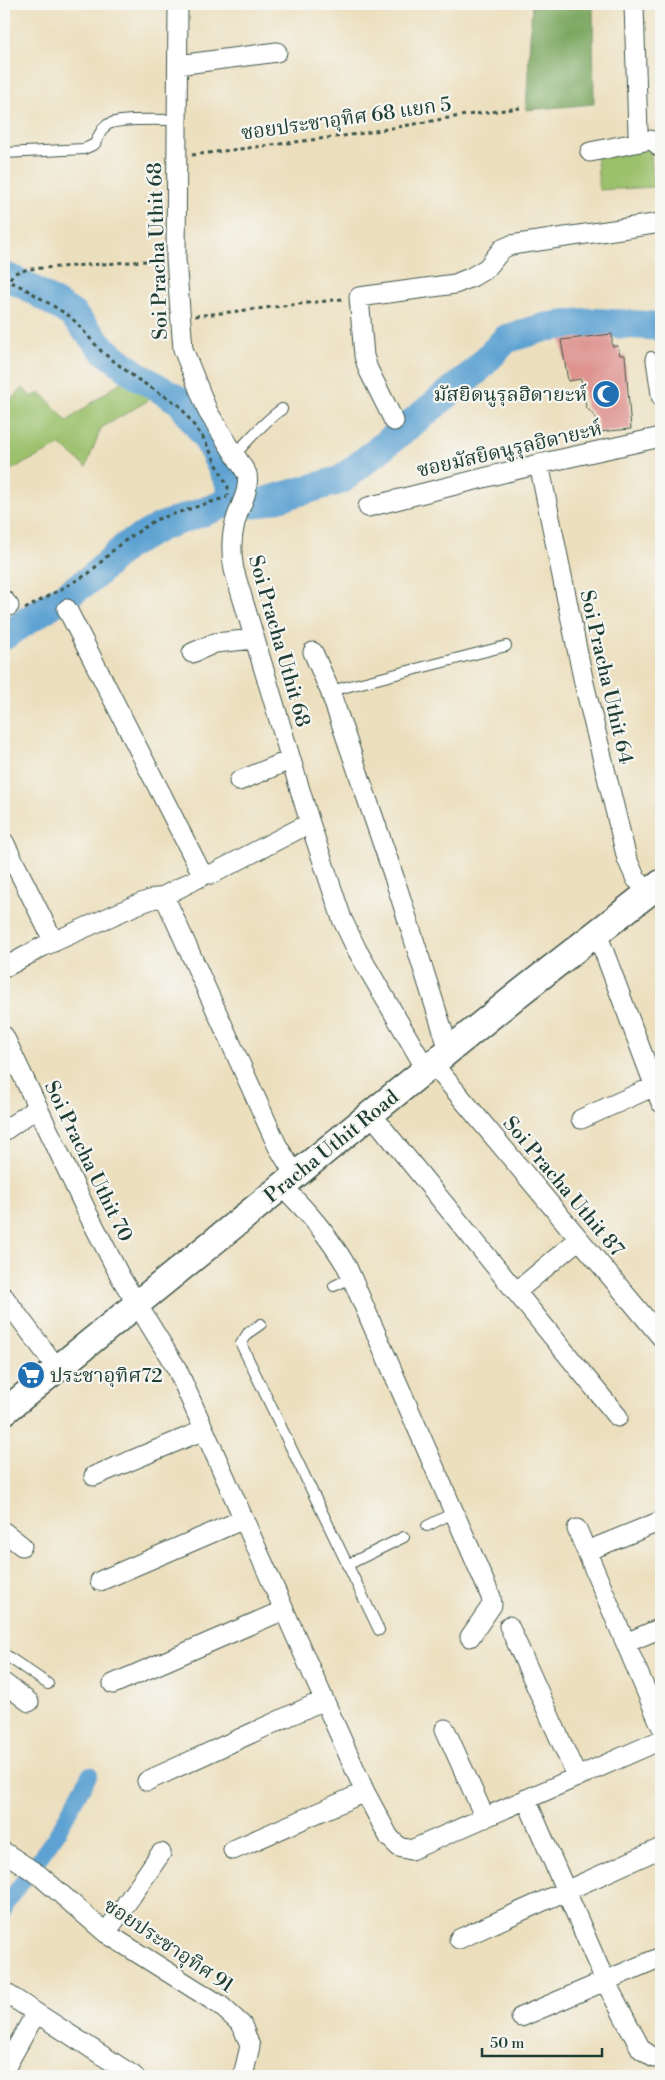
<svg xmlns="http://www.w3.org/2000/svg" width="665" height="2080" font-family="'Libre Bodoni','Noto Serif Thai',serif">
  <rect width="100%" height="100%" fill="#f6f6f2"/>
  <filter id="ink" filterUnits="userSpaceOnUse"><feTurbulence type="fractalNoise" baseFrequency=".02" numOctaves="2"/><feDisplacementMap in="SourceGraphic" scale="10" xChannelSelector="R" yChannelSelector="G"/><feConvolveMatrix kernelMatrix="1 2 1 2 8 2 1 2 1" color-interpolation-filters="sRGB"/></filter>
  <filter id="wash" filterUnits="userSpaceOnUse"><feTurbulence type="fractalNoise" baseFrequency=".0096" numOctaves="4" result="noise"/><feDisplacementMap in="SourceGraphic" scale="20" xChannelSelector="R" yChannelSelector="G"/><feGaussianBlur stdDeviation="1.12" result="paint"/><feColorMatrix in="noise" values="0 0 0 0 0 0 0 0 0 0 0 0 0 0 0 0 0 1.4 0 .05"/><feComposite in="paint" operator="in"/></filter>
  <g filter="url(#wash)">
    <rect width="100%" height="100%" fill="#ecdfbe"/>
    <path fill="#9bc16c" stroke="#5d7f50" d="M649,137l5,50 -55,3 -3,-44z
      M129,376l25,21 -53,31 -15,39 -25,-22 -57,28v-67l19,-18 8,9 10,-4 26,28z"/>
    <path fill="#7ca760" stroke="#4e724a" d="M532,4h61l1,100 -68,6z"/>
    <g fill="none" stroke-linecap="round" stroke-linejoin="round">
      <path stroke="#5da2d2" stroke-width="16" d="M4,1911l4,-9 48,-67 34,-61"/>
      <path stroke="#5da2d2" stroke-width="29" d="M4,276l21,9 47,29 32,36 34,26 42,25 26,36 25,49v16
        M4,636l88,-58 34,-32 34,-19 71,-25 24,2 86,-24 134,-108 31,-33 40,-12 43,-5 67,4 5,-1"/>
    </g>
    <g id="blocks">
      <path fill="#de938f" d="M612,334v12h6l2,9h5l6,74 -33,3 -1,-13 -11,-12 -5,-28 -13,2 -7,-41z"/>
    </g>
  </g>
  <g filter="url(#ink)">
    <use href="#blocks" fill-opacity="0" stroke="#3e5549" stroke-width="1"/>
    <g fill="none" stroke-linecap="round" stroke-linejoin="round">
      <g stroke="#3e5549" stroke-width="12">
        <path id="service" d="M4,153l80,-4 11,-5c3,-7 6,-15 12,-19 10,-7 56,-5 70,-5
          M651,357l6,41 4,7
          M235,454c16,-16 28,-32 47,-45
          M330,691l176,-45
          M334,1286l17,-8
          M261,1324l-13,9 -7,11 138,286
          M427,1526l26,-13
          M347,1565l57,-28
          M4,1654l44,30"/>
      </g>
      <g stroke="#3e5549" stroke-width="21">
        <path id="minor" d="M178,4l-2,255 7,90 25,63 39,62c3,18 -8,32 -12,49 -4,15 -4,31 -1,47l76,253 32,96 15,31 69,119
          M634,4l4,129
          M178,65l99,-13
          M590,152l60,-12 5,2 6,6
          M394,421l-26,-52 -4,-13 -5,-59 96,-13 17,-7 15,-9 15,-19 9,-4 150,-22
          M539,464l45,219 43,176 9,20 14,13
          M368,507l171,-43 122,-27
          M4,600l5,6
          M67,609l133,261 6,4h6l98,-51
          M313,652l17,39 64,186 55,173
          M192,653l23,-10 40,-4
          M239,781l51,-21
          M4,842l50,100
          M160,898l46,-24
          M597,933l64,170
          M4,968l38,-21 94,-42 19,-7h5l7,4 110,243 18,30
          M4,1036l84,178 33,64 56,91 188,423 24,45 10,10 12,3 250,-110
          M433,1064l228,273
          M371,1114l247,303
          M581,1119l74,-33
          M4,1131l34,-24
          M282,1186c26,26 46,49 65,81l144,330 1,8 -22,32
          M516,1292l63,-53
          M4,1297l53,71
          M94,1476l110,-46
          M577,1529l84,197
          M4,1532l18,14
          M587,1551l74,-30
          M100,1581l144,-62
          M509,1626l68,151
          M626,1643l35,-15
          M4,1683l25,19
          M113,1684l171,-74
          M445,1729l40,89
          M147,1781l177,-81
          M526,1799l79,182 36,68 13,9h7
          M233,1850l132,-58
          M4,1852l35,23 67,58 114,72 22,20 8,21 -7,30
          M106,1933l55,-80
          M459,1939l202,-91
          M4,1992l130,84
          M521,2017l140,-60
          M4,2070l32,-57"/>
      </g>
      <g stroke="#3e5549" stroke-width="29">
        <path id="secondary" d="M4,1412l517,-420 140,-109"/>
      </g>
      <path stroke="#3e5549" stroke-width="3" stroke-dasharray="4 4" stroke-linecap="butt" d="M286,4h12
        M192,155l166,-21 102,-18 60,-8
        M5,285l9,-12 15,-4 131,-9
        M195,316l148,-17
        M25,609l63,-35 31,-29 36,-25 72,-23"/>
      <use href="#service" stroke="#fff" stroke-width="10"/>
      <use href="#minor" stroke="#fff" stroke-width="19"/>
      <use href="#secondary" stroke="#fff" stroke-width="26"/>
      <path stroke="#3e5549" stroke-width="3" stroke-dasharray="4 4" stroke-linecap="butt" d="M4,279l20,9 47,29 31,35 35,27 42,26 25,34 24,48v9"/>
    </g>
  </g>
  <defs>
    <g id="mosque-disc" transform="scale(1.4375)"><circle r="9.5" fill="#1f6fb2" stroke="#f6f6f2"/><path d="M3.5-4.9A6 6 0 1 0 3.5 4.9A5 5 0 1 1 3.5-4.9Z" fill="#fff"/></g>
    <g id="supermarket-disc" transform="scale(1.4375)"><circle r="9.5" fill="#1f6fb2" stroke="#f6f6f2"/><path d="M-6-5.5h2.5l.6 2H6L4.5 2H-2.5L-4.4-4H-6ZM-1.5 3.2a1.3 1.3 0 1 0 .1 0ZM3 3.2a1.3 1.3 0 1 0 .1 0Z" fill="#fff"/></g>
  </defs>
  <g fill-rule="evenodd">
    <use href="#mosque-disc" x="606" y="394"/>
    <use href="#supermarket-disc" x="31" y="1375"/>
  </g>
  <g text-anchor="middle" stroke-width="4.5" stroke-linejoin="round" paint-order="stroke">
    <g font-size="20" fill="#1f3d34" stroke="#f6f6f2">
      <text transform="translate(346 118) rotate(-8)" y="7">ซอยประชาอุทิศ 68 แยก 5</text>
      <text transform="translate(157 251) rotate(-92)" y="7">Soi Pracha Uthit 68</text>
      <text transform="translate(509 449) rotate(-13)" y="7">ซอยมัสยิดนูรุลฮิดายะห์</text>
      <text transform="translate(280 641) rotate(74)" y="7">Soi Pracha Uthit 68</text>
      <text transform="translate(607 677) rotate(77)" y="7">Soi Pracha Uthit 64</text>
      <text transform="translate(331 1146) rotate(-39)" y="7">Pracha Uthit Road</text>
      <text transform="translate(89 1161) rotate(64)" y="7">Soi Pracha Uthit 70</text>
      <text transform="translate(564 1186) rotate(50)" y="7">Soi Pracha Uthit 87</text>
      <text transform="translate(169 1945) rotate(34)" y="7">ซอยประชาอุทิศ 91</text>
    </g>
    <g font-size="20" fill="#1f3d34" stroke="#f6f6f2" text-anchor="end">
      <text x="587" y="401">มัสยิดนูรุลฮิดายะห์</text>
      <text x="50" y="1382" text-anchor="start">ประชาอุทิศ72</text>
    </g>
  </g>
  <rect width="665" height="2080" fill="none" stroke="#f6f6f2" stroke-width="20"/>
  <path d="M482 2048v8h120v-8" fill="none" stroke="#1f3d34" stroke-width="2.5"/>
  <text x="490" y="2048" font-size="15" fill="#1f3d34" stroke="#f6f6f2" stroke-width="4" paint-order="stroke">50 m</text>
</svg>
